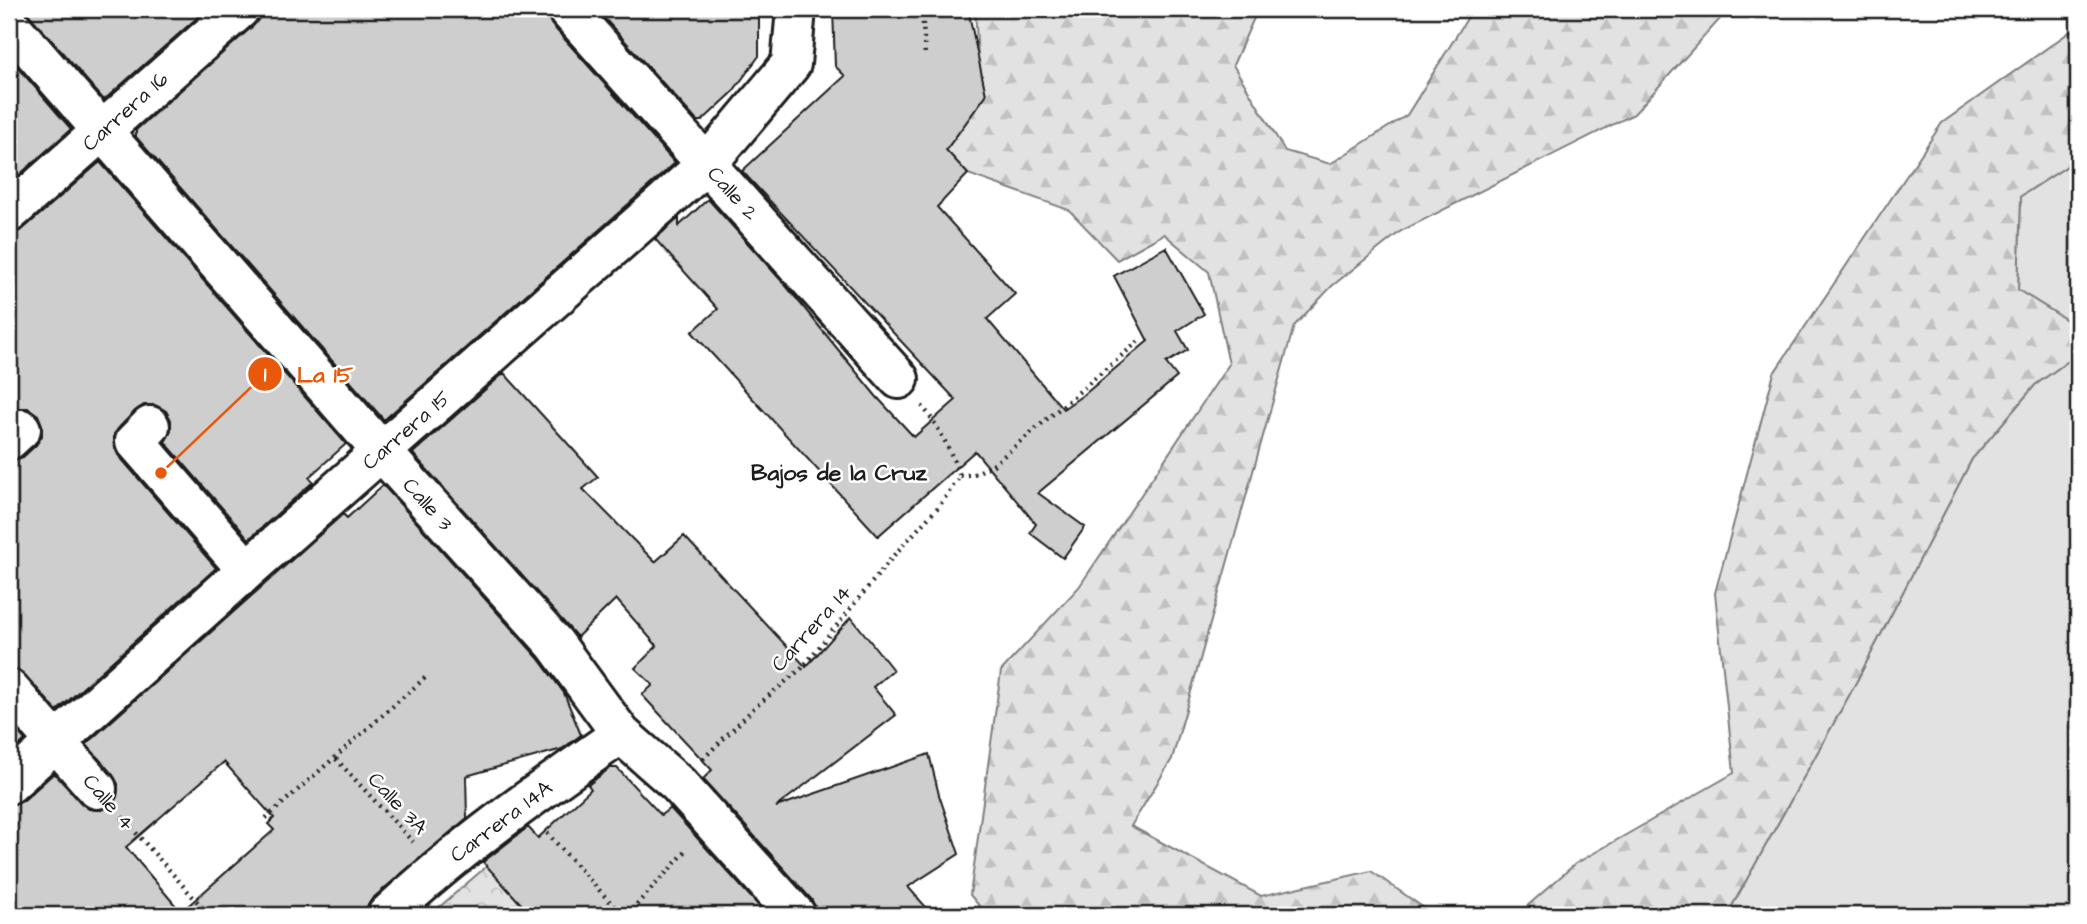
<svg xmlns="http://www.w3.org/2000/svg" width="2087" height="924" font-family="'Architects Daughter',sans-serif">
  <defs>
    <pattern id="forest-firs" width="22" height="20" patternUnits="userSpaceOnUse" patternTransform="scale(1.75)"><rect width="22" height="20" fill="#e2e2e2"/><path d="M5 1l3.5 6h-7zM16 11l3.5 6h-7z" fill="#c1c1c1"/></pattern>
    <pattern id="park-crowns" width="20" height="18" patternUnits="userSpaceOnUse" patternTransform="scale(1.75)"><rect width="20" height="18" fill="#e2e2e2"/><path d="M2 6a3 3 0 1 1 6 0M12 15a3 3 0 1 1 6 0" fill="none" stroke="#c1c1c1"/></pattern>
  </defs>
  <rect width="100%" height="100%" fill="#fff"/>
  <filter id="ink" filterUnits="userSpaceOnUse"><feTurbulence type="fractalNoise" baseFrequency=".0143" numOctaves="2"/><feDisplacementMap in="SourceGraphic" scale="14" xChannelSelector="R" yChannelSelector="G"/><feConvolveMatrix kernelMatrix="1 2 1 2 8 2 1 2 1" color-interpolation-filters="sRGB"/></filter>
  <g filter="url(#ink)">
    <path fill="#e2e2e2" stroke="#7f7f7f" stroke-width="2" d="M2078,159v168l-60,-37 3,-94z
      M2078,354v561h-351l124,-223 121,-233 63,-74z"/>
    <path fill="url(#forest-firs)" stroke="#7f7f7f" stroke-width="2" d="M975,9h283l-25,56 52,86 45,13 77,-49 66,-106h256l-95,105 -233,117 -69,55 -38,40 -122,433 -41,67 130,70 110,-25 63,44h-447l-17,-20 31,-224 78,-84 150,-223 -20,-92 -45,-38 -47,26 -48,-50 -101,-36 -22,-24 40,-55 -8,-36z
      M2078,26v133l-57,37 -3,94 60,37v27l-43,31 -63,74 -121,233 -124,223h-210l58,-51 159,-91 -19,-180 59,-220 168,-250z"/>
    <path fill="url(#park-crowns)" stroke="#7f7f7f" stroke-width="2" d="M487,866l44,49h-101z"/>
    <path fill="#cecece" stroke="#1c1c1c" stroke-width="2" fill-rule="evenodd" d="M24,9h183l-103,91z
      M261,9h285l5,15 124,139 -291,257 -248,-283v-7l118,-105 6,-8z
      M596,9h163v47l-28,38 -29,27h-5z
      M833,9h135l18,86 -40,55 22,24 -31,33 78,87 -28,25 76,90 23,-16 62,-52 -34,-65 52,-29 38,67 -27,17 11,19 -22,13 11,14 -139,116 47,34 -22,31 -33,-25 6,-9 -61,-73 -97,85 -186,-204 26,-23 -63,-70 24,-21v8l29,-27 79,88 89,109 38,41 42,-37 -214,-229 103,-95 -10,-10z
      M9,57l62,72 -62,55z
      M100,162l246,282 -37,33 4,5 -64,57 -84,-97 6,-11v-11l-5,-9 -11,-6h-11l-9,6 -21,23v11l4,10 98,113 -159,143 -32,-36 -8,-6 -8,-1v-207l14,-4 13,-12 6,-9v-11l-4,-10 -10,-7h-11l-8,3v-177l14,-5z
      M504,373l94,104 -15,12 72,73 29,-26 122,131 45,-50 42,53 -20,17 23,28 -120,92 153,-53 10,41 20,59 -51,33 25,28h-116l-5,-15 -109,-121 9,-9 -70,-75 11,-10 -18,-17 22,-22 -41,-47 -39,38 -162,-181 -2,-3z
      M383,485l155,173 26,35 17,42 -19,14 -96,27 1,42 -95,81 -11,16h-352v-110l15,-5 30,-27 27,30 8,6 12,1 10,-4 6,-9 1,-13 -5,-9 -27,-31 257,-230 4,4zM224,762l50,56 -6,6 6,6 -93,82 -55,-65z
      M9,722l16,18 -16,15z
      M610,768h7l44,47 9,-7 97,107h-236l-48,-53 45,-35 10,11 53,-49 -3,-4z"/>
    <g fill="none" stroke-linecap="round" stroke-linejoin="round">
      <g stroke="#1c1c1c" stroke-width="44">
        <path id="minor" d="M567,9l332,370
          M9,24l373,428 173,192 66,90 57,50 118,131
          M9,213l231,-204
          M150,426l-15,15 112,129
          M9,440l12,-11
          M9,689l88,100
          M9,784l238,-214 460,-406 84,-100 5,-55
          M387,915c73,-68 152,-124 234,-181"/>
      </g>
      <path stroke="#1c1c1c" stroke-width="4.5" stroke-dasharray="2 5" stroke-linecap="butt" d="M922,9l3,46
        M960,476l14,-2 19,-9 147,-125
        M336,759l77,83
        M703,759l51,-51 48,-40 93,-114 45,-49 20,-29c-10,-26 -21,-50 -38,-70
        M122,817l87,98
        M266,818l160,-141
        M547,833l75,82
        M627,915l61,-66"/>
      <use href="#minor" stroke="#fff" stroke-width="38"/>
    </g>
  </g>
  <g text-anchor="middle" stroke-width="5" stroke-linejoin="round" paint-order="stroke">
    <g font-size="21" fill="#1c1c1c" stroke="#fff">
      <text transform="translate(125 111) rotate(-42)" y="7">Carrera 16</text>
      <text transform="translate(733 193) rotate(48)" y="7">Calle 2</text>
      <text transform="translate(406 430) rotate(-41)" y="7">Carrera 15</text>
      <text transform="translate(428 504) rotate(48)" y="7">Calle 3</text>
      <text transform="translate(811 628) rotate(-48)" y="7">Carrera 14</text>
      <text transform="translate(109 802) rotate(49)" y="7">Calle 4</text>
      <text transform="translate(398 803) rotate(47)" y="7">Calle 3A</text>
      <text transform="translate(501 821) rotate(-37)" y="7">Carrera 14A</text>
    </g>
    <g font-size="23" font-weight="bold" fill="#1c1c1c" stroke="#fff">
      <text x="839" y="480">Bajos de la Cruz</text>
    </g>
  </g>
  <path fill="none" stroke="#e8590c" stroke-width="2.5" d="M161 473L265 374"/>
  <g fill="#e8590c" stroke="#fff" stroke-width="2.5">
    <circle cx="161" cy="473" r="7"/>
    <circle cx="265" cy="374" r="18"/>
  </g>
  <g font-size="21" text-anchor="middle" font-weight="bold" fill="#fff">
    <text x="265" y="381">1</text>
  </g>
  <g font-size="23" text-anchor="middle" font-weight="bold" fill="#e8590c" stroke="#fff" stroke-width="5" stroke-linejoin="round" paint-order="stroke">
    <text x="325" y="382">La 15</text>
  </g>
  <rect width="2087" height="924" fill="none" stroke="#fff" stroke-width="35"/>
  <rect x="18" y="18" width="2052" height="889" fill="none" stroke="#1c1c1c" stroke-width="2.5" filter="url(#ink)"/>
</svg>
